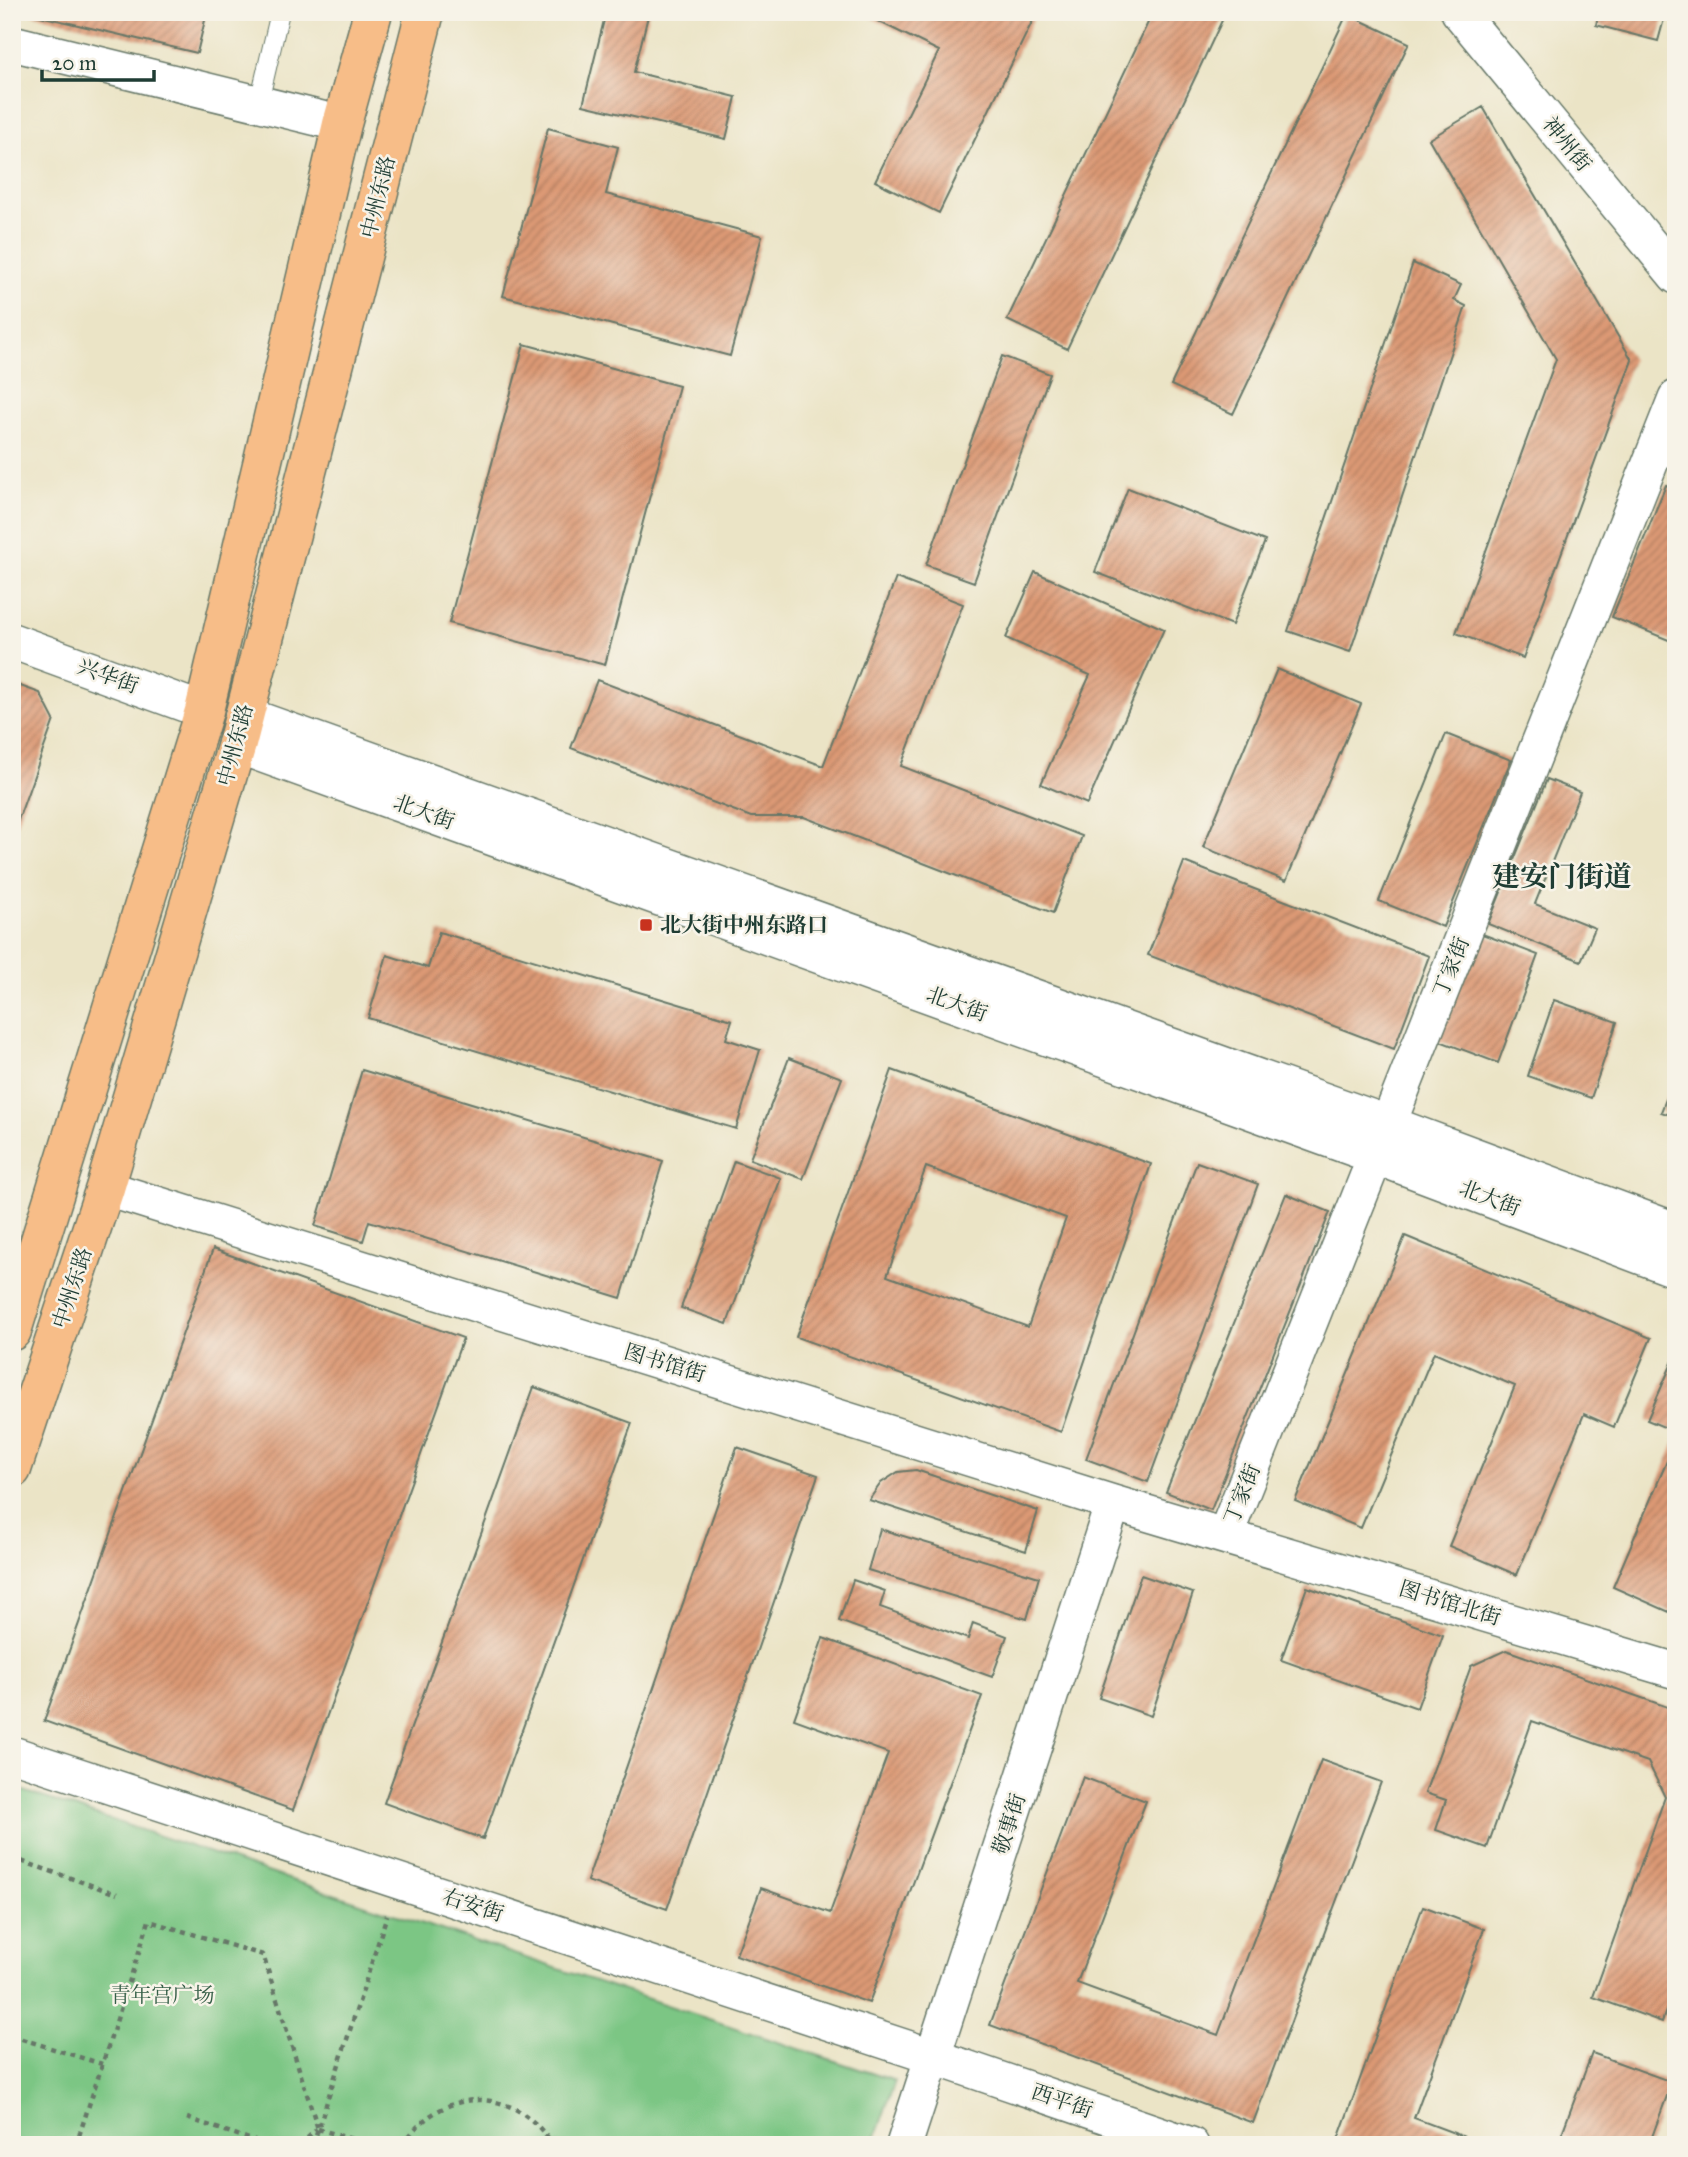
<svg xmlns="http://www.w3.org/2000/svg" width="1688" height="2157" font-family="'IM FELL Great Primer','Noto Serif SC',serif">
  <defs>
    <pattern id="building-hatch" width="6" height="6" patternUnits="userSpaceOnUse" patternTransform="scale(1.75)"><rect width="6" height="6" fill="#dc9975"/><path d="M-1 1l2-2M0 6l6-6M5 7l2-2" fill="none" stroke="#b27e61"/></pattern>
  </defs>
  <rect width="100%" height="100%" fill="#f7f3e8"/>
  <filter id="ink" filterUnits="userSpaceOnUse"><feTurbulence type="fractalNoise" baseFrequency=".0143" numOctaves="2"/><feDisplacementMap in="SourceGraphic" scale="14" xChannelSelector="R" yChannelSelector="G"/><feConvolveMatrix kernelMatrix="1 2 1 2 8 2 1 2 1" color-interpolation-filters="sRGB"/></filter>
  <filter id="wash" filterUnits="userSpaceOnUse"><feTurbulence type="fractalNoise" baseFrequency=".00686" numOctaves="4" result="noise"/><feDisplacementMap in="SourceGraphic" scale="28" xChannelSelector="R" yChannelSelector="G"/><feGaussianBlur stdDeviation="1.57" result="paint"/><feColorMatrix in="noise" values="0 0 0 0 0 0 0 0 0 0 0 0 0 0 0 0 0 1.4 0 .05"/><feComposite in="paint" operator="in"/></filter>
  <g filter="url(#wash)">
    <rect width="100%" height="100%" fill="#ebe4c6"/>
    <path fill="#7cc684" stroke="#4e825c" stroke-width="2" d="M12,1787l883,294 -22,64h-861z"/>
    <g id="blocks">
      <path fill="url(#building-hatch)" fill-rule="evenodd" d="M23,12h184l-10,41z
        M606,12h43l-15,60 102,25 -10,42 -143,-34z
        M859,12h159l15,8 -94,193 -64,-32 64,-130z
        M1153,12h73l-159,337 -60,-29z
        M1599,12h67l-8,29 -62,-16z
        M1347,14l62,29 -176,371 -62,-29z
        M1483,107l149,253 -109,298 -67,-25 100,-274 -127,-220z
        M548,128l70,19 -12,47 156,42 -32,120 -227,-60z
        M1413,263l48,22 -7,15 12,6 -116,346 -62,-21z
        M524,344l155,42 -74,279 -156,-42z
        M1002,356l48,18 -76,208 -48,-17z
        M1666,485l10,3v155l-64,-26z
        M1128,488l137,53 -33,84 -137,-53z
        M1035,572l129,57 -77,175 -46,-20 49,-109 -84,-37z
        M896,578l67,26 -62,162 181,70 -29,77 -249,-96h-53l-180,-69 26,-68 226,86z
        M1277,669l84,35 -75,177 -83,-34z
        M12,683l28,10 14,27 -41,114z
        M1446,734l65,26 -68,167 -64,-26z
        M1547,779l33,13 -45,112 60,24 -14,33 -93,-37z
        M1184,862l245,94 -35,93 -246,-94z
        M439,932l293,88 -6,19 34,11 -24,79 -368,-111 19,-63 41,13z
        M1477,932l61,23 -40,108 -61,-23z
        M1554,1000l63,22 -26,76 -63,-22z
        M789,1058l53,20 -39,101 -53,-20z
        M362,1070l301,91 -42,137 -252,-77 -6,20 -48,-15z
        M892,1070l259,94 -90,268 -265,-95zM926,1167l140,51 -38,109 -141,-51z
        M1676,1074v43l-15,-5z
        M734,1161l47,17 -54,146 -46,-16z
        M1197,1162l61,22 -110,298 -62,-23z
        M1286,1194l44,18 -119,298 -45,-18z
        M1405,1236l246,102 -37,89 -30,-13 -67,161 -68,-29 66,-160 -81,-34 -73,176 -66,-27z
        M213,1249l250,89 -170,472 -249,-89z
        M1676,1354v78l-29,-12z
        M534,1387l98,36 -149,416 -99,-36z
        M1676,1440v175l-63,-28z
        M737,1447l81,28 -151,434 -80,-28z
        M916,1470l122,41 -12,40 -157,-51 12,-17 17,-11z
        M880,1529l159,48 -12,42 -159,-49z
        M1141,1575l52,18 -42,123 -52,-18z
        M853,1580l32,11 -5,16 88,32 5,-16 34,13 -15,41 -153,-56z
        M1307,1587l136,48 -26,73 -136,-48z
        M823,1638l159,58 -113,307 -133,-48 25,-67 69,25 58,-160 -94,-34z
        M1506,1650l170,60v272l-14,40 -69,-25 72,-200 -17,-35 -116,-41 -45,127 -51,-18 10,-30 -21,-7 46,-127z
        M1321,1760l60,22 -128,341 -263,-98 93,-248 63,24 -69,182 141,52z
        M1423,1906l61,23 -70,189 72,27h-150z
        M1592,2053l80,29 -23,63h-70l1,-2 -19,-7z"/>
    </g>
  </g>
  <g filter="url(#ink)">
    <use href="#blocks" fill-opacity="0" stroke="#667767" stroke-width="2"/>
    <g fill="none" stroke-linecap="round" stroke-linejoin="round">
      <g stroke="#667767" stroke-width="20">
        <path id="service" d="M259,102l21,-90"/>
      </g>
      <g stroke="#667767" stroke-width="38">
        <path id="minor" d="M1459,12l217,264
          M12,43l330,81
          M12,641l192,70
          M105,1188l1008,315 563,168
          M1225,1536l451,-1138
          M12,1754l922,303 257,88
          M904,2145l209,-642"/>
      </g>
      <g stroke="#667767" stroke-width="41">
        <path id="tertiary" d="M244,716l1144,409 288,107
          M237,744l1139,411 300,113"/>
      </g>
      <g stroke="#667767" stroke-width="41">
        <path id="primary" d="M12,1331l192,-620 138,-587 31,-112
          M12,1469l93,-281 132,-444 188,-732"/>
      </g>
      <path stroke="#667767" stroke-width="4.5" stroke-dasharray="5 5" stroke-linecap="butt" d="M12,1858l105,36
        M12,2036l90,28
        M187,2118l80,27
        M318,2129l54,16
        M76,2145l73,-224 114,34 55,174
        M300,2145l17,-16
        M313,2145l74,-230
        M403,2145c37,-59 113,-61 149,0"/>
      <use href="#service" stroke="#fff" stroke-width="18"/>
      <use href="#minor" stroke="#fff" stroke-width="35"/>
      <use href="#tertiary" stroke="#fff" stroke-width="38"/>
      <use href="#primary" stroke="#f7bd88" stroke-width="38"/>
    </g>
  </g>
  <rect fill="#c8321e" stroke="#f7f3e8" stroke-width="2.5" x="639" y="918" width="14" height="14" rx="3.5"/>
  <g text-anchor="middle" stroke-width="5" stroke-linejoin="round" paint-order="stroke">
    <g font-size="21" fill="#1f3d34" stroke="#f7f3e8">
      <text transform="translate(1567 144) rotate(51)" y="7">神州街</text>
      <text transform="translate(378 197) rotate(-76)" y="7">中州东路</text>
      <text transform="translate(108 676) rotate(20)" y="7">兴华街</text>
      <text transform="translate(235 745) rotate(-75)" y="7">中州东路</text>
      <text transform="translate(424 812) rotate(20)" y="7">北大街</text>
      <text transform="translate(1451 967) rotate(-68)" y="7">丁家街</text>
      <text transform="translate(957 1004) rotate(20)" y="7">北大街</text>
      <text transform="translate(1490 1198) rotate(21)" y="7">北大街</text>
      <text transform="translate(72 1288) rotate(-72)" y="7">中州东路</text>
      <text transform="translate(665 1363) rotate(17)" y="7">图书馆街</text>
      <text transform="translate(1242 1494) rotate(-68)" y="7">丁家街</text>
      <text transform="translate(1450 1603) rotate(17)" y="7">图书馆北街</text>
      <text transform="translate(1009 1824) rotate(-72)" y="7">敬事街</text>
      <text transform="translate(473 1905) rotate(18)" y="7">右安街</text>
      <text transform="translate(1062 2101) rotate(19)" y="7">西平街</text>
    </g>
    <g font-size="21" font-weight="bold" fill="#1f3d34" stroke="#f7f3e8" text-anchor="start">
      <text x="660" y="932">北大街中州东路口</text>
    </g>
    <g font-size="21" fill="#365f48" stroke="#f7f3e8">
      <text x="162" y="2002">青年宫广场</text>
    </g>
    <g font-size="28" font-weight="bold" fill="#1f3d34" stroke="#f7f3e8">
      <text x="1562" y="886">建安门街道</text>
    </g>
  </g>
  <rect width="1688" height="2157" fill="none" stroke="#f7f3e8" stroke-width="42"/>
  <path d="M42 70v10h112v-10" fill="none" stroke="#1f3d34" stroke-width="3.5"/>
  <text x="52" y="70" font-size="21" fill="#1f3d34" stroke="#f7f3e8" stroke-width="5" paint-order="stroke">20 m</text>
</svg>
